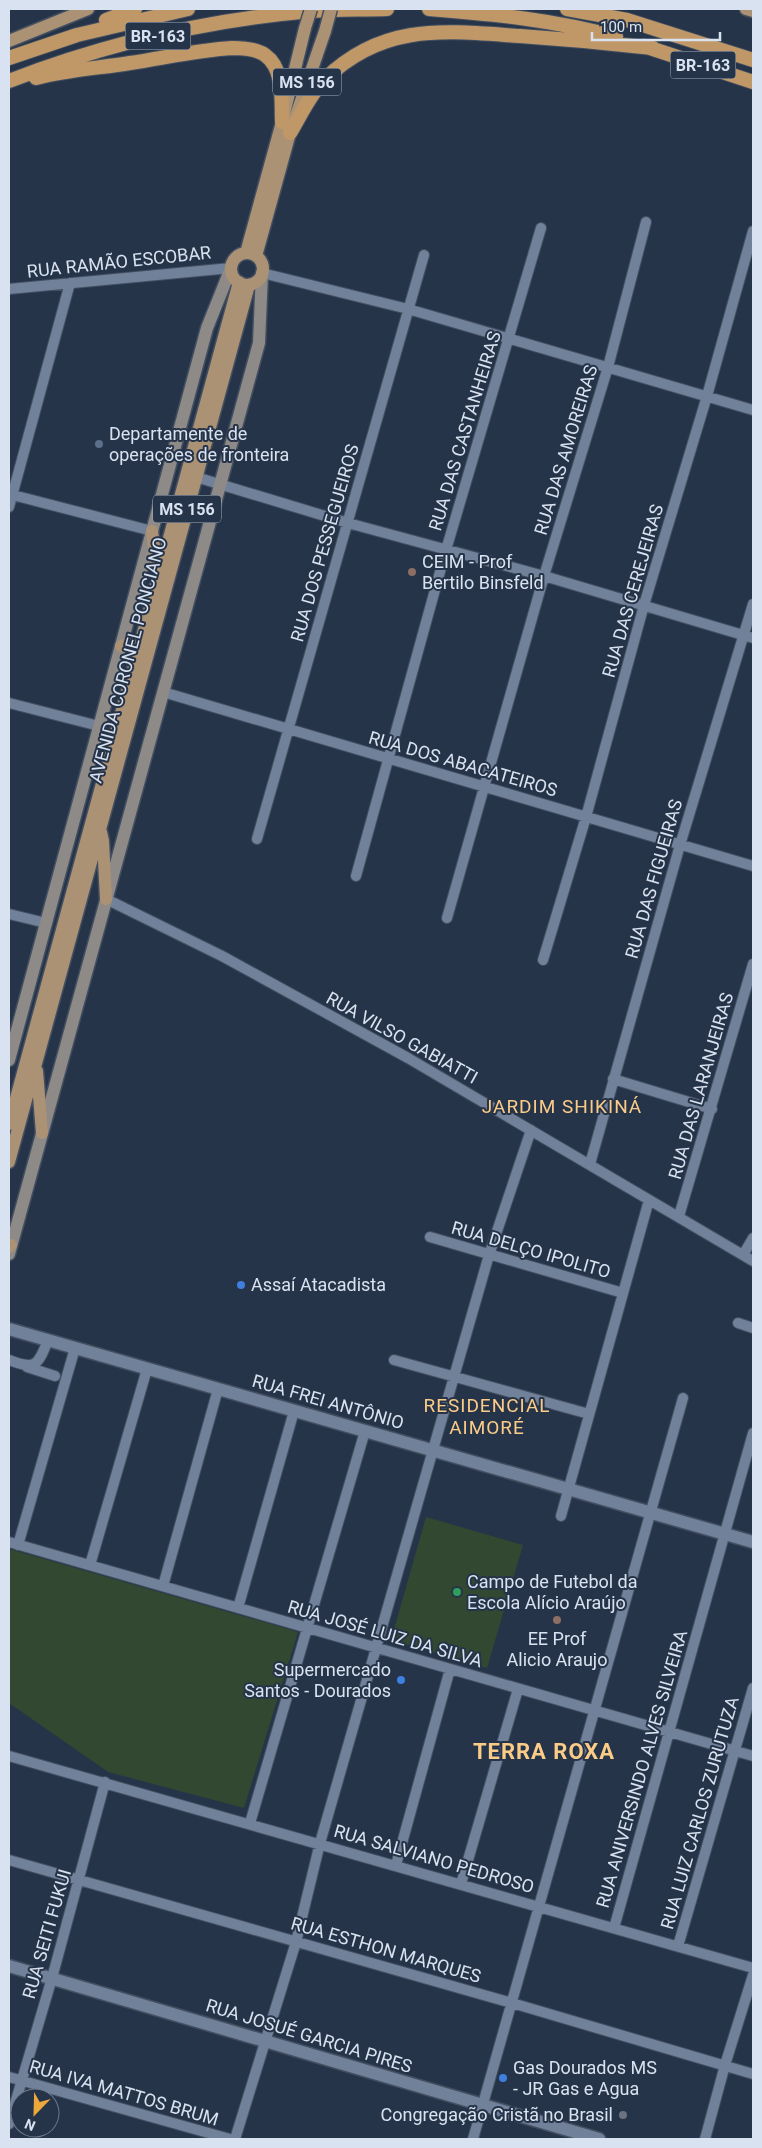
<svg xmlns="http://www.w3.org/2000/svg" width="762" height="2148" font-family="Roboto,sans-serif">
  <rect width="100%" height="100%" fill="#263449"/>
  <path fill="#334830" d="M426,1517l97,28 -36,123 -96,-28z
    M9,1549l289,83 -54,176 -136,-36 -99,-69z"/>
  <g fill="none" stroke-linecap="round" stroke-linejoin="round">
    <g stroke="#434f61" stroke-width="12">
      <path id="minor" d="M262,273l146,36 345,101
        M9,289l222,-21
        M196,477l152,46 196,53 209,62
        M9,494l143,37
        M9,507l61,-224
        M163,692l590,174
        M9,703l90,23
        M257,839l167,-584
        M356,876l90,-326 95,-322
        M106,899l116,57 186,102 345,203
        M9,914l37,9
        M447,918l97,-342 64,-209 38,-145
        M543,960l43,-143 58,-212 63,-209 46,-165
        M613,1079l99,30
        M590,1164l90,-319 73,-241
        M679,1216l74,-252
        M430,1237l193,56
        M743,1255l10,-17
        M738,1323l15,5
        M9,1360c26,10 29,6 39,-20
        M394,1360l195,54
        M27,1367l28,9
        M561,1516l88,-316
        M9,1542l744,214
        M18,1545l57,-197
        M90,1565l57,-196
        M163,1586l55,-197
        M238,1608l56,-197
        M9,1756l744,212
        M250,1823l115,-392
        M9,1860l503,143 241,71
        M396,1865l54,-196
        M461,1884l57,-195
        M614,1928l139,-495
        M678,1946l75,-258
        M9,2077l221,62
        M9,2124l43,-146 53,-196
        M235,2139l61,-197 24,-99 169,-588 42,-125
        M473,2139l210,-741
        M705,2139l20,-74 28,-90"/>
    </g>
    <g stroke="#434f61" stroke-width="15">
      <path id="tertiary" d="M9,1329l744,213
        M9,1966l590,173"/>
    </g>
    <g stroke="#434f61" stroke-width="15">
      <path id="secondary" d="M9,1060l198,-732 24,-60
        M9,1254l250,-911 3,-70"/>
    </g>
    <g stroke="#434f61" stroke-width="15">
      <path id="primary" d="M746,9l7,2
        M9,41l79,-32
        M246,253l36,-131 23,-94
        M231 269a16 16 0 1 1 32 0a16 16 0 1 1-32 0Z
        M256,256l34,-123 35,-102
        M152,531l5,39
        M121,646l15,-5 10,4
        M101,832l2,9 3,58
        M37,1071l5,62
        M9,1124l230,-842
        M9,1162l240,-877
        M9,1247l2,-2"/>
    </g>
    <g stroke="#434f61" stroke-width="16">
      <path id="trunk" d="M429,9c63,5 127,11 187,28
        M567,9l60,11 126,40
        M106,20l29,-11
        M644,46l109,36
        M9,58l68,-23 111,-26
        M36,78c31,-8 63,-10 94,-15 34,-5 68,-13 102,-15 10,0 25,1 33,7 20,14 16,46 17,67
        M9,81c96,-37 199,-61 302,-70 25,-2 51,-1 76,-2
        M290,133c11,-18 20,-39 35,-54 59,-57 121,-48 195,-43 45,3 89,7 133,12"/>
    </g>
    <use href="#minor" stroke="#71819a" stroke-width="10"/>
    <use href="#tertiary" stroke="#71819a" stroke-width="12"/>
    <use href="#secondary" stroke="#8e8a87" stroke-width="12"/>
    <use href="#primary" stroke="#ac9274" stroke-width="12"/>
    <use href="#trunk" stroke="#c09867" stroke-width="14"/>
    <g stroke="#434f61" stroke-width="15" stroke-linecap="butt">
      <path id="primary-bridge" d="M305,28l6,-19
        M325,31l6,-22"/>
    </g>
    <use href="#primary-bridge" stroke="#ac9274" stroke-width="12"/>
  </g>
  <circle fill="#5c6f8a" stroke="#263449" stroke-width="2" cx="99" cy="444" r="5"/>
  <g fill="#8d6e63" stroke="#263449" stroke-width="2">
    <circle cx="412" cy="572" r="5"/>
    <circle cx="557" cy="1620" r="5"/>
  </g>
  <g fill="#3f7fe0" stroke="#263449" stroke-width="2">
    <circle cx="241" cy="1285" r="5"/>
    <circle cx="401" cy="1680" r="5"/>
    <circle cx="503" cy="2078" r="5"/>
  </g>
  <circle fill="#2e9e5b" stroke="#263449" stroke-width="2" cx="457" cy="1592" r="5"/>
  <circle fill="#6b7280" stroke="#263449" stroke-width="2" cx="623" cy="2115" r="5"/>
  <g text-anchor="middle" stroke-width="4" stroke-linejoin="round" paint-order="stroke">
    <g fill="#263449" stroke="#a3aebe" stroke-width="1">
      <rect x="125.5" y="22.5" width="65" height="27" rx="4"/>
      <rect x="670.5" y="51.5" width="65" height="27" rx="4"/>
      <rect x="273" y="68.5" width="68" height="27" rx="4"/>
      <rect x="153" y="495.5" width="68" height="27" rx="4"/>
    </g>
    <g font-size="16" font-weight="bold" fill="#d9e2f0">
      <text x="158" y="42">BR-163</text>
      <text x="703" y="71">BR-163</text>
      <text x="307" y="88">MS 156</text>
      <text x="187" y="515">MS 156</text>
    </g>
    <g font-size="18" fill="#d9e2f0" stroke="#263449">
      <text transform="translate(119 262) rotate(-6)" y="6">RUA RAMÃO ESCOBAR</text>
      <text transform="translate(465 431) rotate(-73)" y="6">RUA DAS CASTANHEIRAS</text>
      <text transform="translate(566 450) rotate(-73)" y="6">RUA DAS AMOREIRAS</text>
      <text transform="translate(325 543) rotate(-74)" y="6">RUA DOS PESSEGUEIROS</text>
      <text transform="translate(633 591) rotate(-74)" y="6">RUA DAS CEREJEIRAS</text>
      <text transform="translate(128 660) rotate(-75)" y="6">AVENIDA CORONEL PONCIANO</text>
      <text transform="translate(463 764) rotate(16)" y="6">RUA DOS ABACATEIROS</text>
      <text transform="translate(654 879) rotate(-74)" y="6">RUA DAS FIGUEIRAS</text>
      <text transform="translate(402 1038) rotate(29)" y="6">RUA VILSO GABIATTI</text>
      <text transform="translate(701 1086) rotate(-74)" y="6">RUA DAS LARANJEIRAS</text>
      <text transform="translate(531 1250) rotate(16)" y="6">RUA DELÇO IPOLITO</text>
      <text transform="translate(328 1402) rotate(16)" y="6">RUA FREI ANTÔNIO</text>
      <text transform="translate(385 1634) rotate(16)" y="6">RUA JOSÉ LUIZ DA SILVA</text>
      <text transform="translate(642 1769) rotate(-74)" y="6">RUA ANIVERSINDO ALVES SILVEIRA</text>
      <text transform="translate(700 1813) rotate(-74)" y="6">RUA LUIZ CARLOS ZURUTUZA</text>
      <text transform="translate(434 1859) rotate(16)" y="6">RUA SALVIANO PEDROSO</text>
      <text transform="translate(47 1934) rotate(-74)" y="6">RUA SEITI FUKUI</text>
      <text transform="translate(386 1950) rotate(16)" y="6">RUA ESTHON MARQUES</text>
      <text transform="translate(309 2036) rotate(17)" y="6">RUA JOSUÉ GARCIA PIRES</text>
      <text transform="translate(124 2093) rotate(16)" y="6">RUA IVA MATTOS BRUM</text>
    </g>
    <g font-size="18" fill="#d9e2f0" stroke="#263449" text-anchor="start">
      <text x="109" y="440">Departamente de<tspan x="109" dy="21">operações de fronteira</tspan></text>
      <text x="422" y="568">CEIM - Prof<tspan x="422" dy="21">Bertilo Binsfeld</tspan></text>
      <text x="251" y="1291">Assaí Atacadista</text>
      <text x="467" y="1588">Campo de Futebol da<tspan x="467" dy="21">Escola Alício Araújo</tspan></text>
      <text x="557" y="1645" text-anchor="middle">EE Prof<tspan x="557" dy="21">Alicio Araujo</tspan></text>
      <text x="391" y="1676" text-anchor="end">Supermercado<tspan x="391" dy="21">Santos - Dourados</tspan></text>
      <text x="513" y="2074">Gas Dourados MS<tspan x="513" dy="21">- JR Gas e Agua</tspan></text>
      <text x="613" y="2121" text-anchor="end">Congregação Cristã no Brasil</text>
    </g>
    <g font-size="19" letter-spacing="1" fill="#fbcb88" stroke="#263449">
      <text x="562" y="1113">JARDIM SHIKINÁ</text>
      <text x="487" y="1412">RESIDENCIAL<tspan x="487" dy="22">AIMORÉ</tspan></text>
    </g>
    <g font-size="22" font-weight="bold" letter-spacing="1" fill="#fbcb88" stroke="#263449">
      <text x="544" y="1759">TERRA ROXA</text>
    </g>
  </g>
  <rect width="762" height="2148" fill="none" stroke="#d9e2f0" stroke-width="20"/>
  <g transform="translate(35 2113) rotate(203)"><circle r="24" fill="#263449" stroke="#6e7a8c"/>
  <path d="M0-4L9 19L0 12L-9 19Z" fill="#eda83b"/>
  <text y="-8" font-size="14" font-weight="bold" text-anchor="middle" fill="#d9e2f0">N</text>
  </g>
  <path d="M592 32v8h128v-8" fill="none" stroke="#d9e2f0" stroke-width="2.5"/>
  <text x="600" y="32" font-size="15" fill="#d9e2f0" stroke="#263449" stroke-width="4" paint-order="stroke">100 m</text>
</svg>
